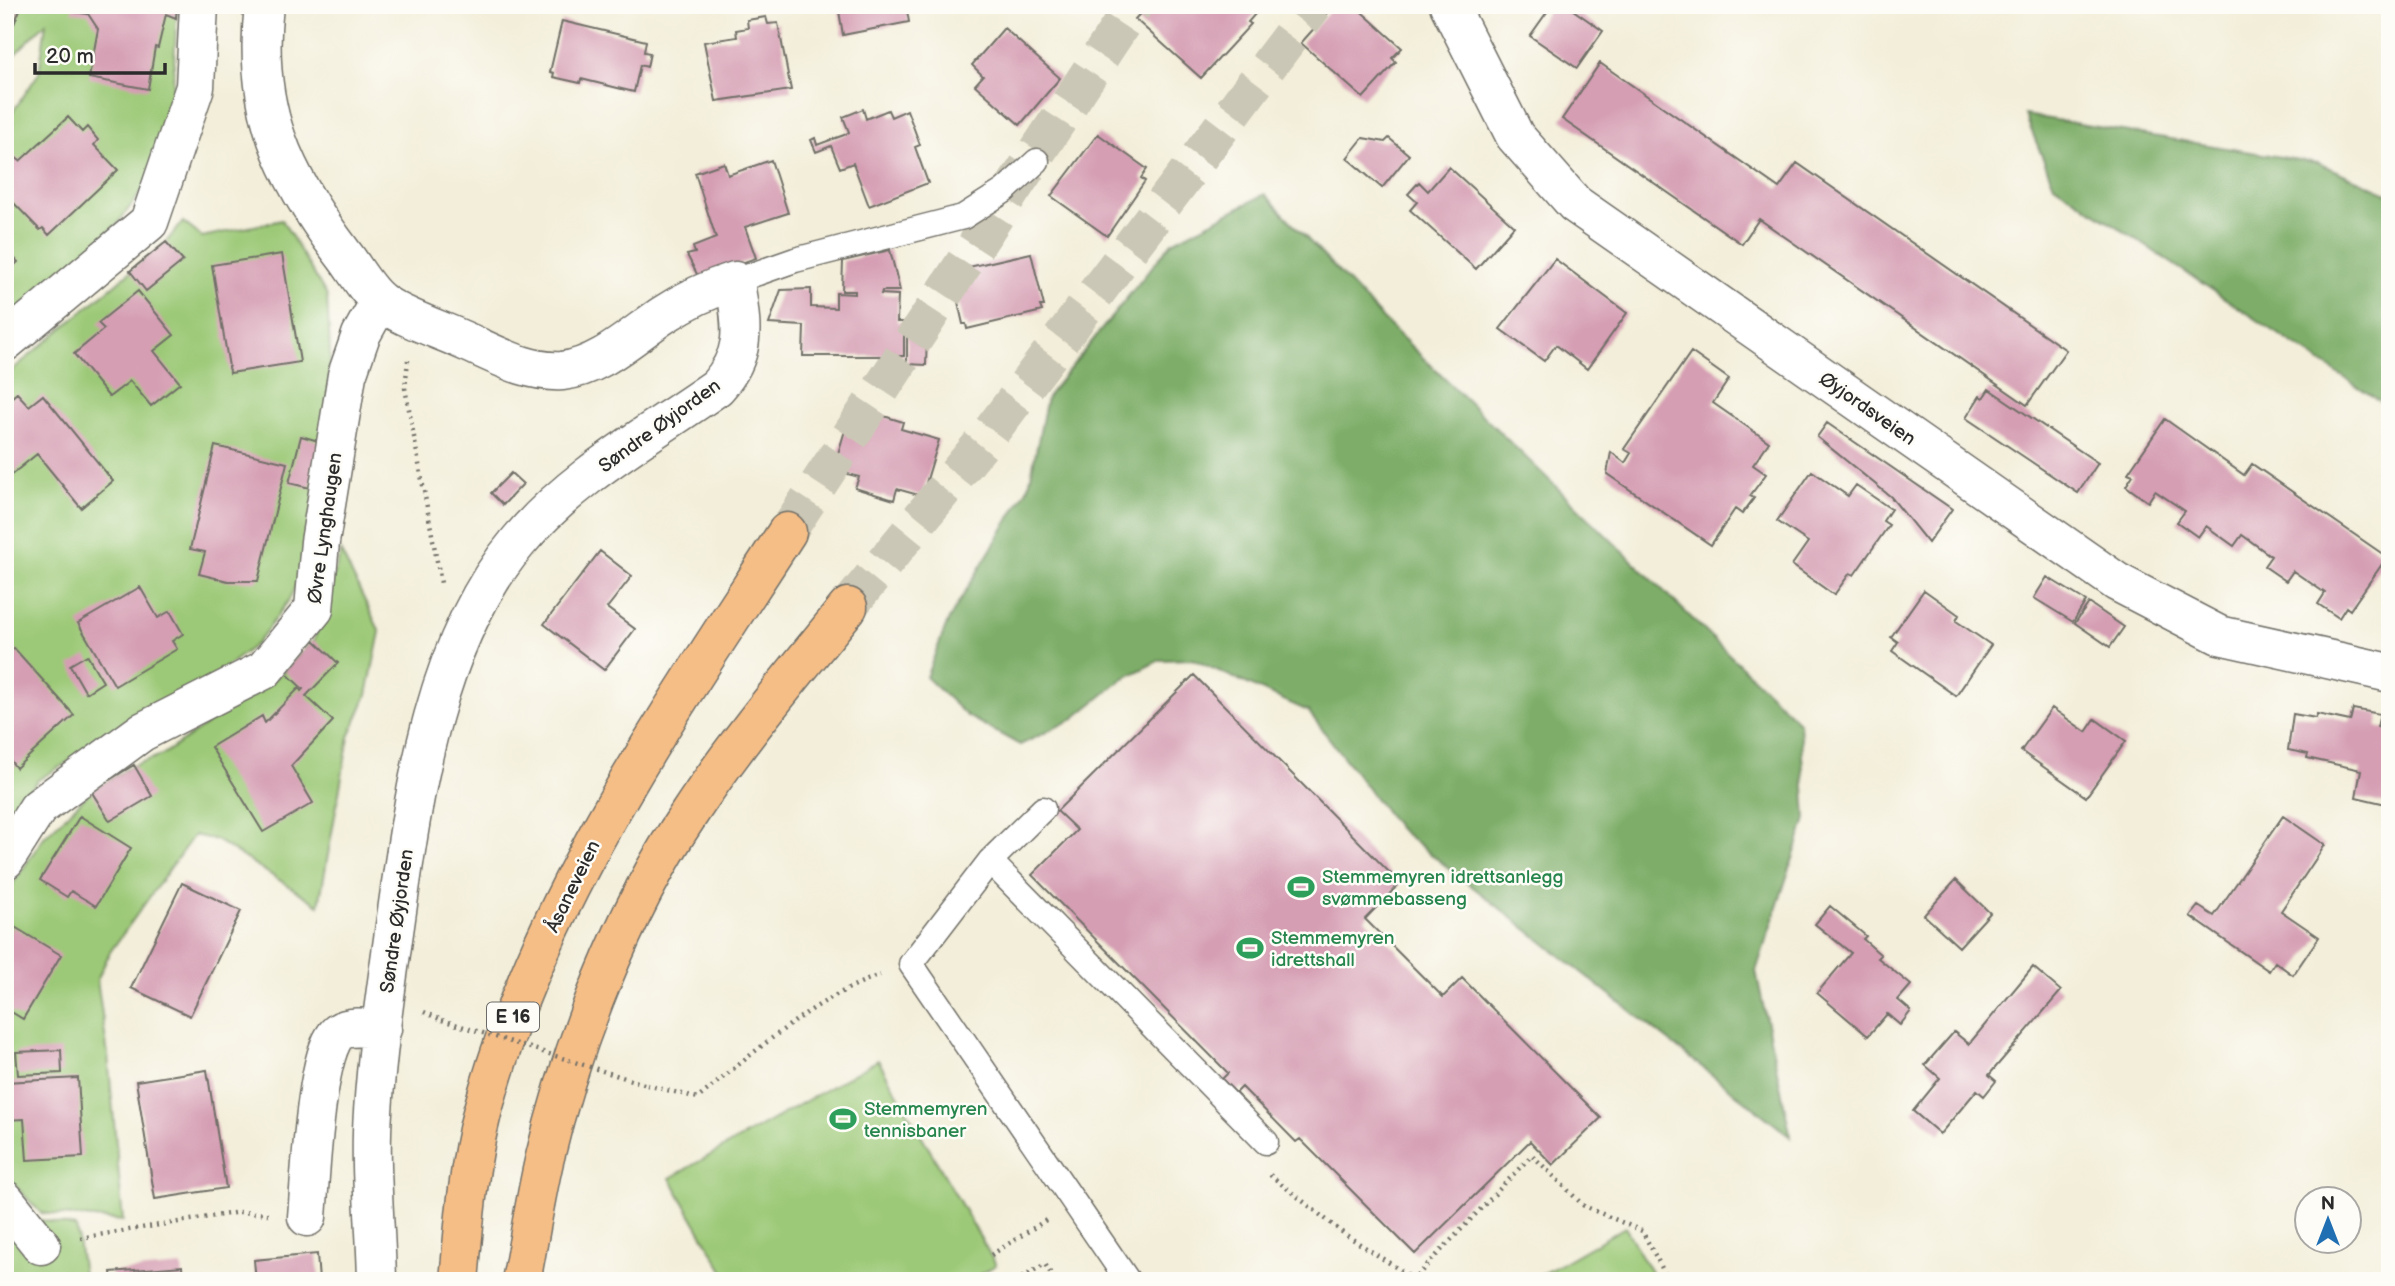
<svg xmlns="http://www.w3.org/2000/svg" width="2395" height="1286" font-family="'Balsamiq Sans',sans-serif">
  <rect width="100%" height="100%" fill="#fdfcf7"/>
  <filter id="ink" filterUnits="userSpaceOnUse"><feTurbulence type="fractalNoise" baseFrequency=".0143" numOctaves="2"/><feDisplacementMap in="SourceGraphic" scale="14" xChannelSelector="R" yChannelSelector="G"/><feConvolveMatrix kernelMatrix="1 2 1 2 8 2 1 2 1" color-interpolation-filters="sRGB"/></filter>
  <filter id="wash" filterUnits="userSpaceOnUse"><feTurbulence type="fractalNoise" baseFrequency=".00686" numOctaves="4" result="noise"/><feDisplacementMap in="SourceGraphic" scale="28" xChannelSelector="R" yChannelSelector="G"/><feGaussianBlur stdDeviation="1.57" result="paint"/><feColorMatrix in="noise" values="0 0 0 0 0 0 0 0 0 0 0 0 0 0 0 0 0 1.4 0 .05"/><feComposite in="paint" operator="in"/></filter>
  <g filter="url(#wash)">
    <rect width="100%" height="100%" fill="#f3eed9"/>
    <path fill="#9cc977" stroke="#647a51" stroke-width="2" d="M5,5h172l-6,121 -22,55 -31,42 -113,105v-205l34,-50 7,-50 -41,41z
      M282,220l45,76 3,58 -2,72 -28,151 -11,23 -32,43 -37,29 -182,108 -22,26 -11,18v-448l161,-134 17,-20 19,15z
      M341,552l39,80 -13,63 -18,42 -30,168 -103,-65 -22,-5 -84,117 -13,28 11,75 15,166 -82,-8 -36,-38v-279l39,-59 47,-46 43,-26 28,-10 122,-84 30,-31z
      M878,1060l118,205 -27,16h-240l-59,-103z
      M5,1206l7,8 64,13 8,54h-79z
      M1625,1227l31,54h-125z"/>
    <path fill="#7dad68" stroke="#546c4a" stroke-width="2" d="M2025,115l293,48 72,31v214l-336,-223z
      M1265,194l118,125 417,404 6,96 -50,152 35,166 -392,-308 -91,-118 -116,-52 -32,1 -36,18 -51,41 -53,26 -53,-29 -41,-39 23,-58 80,-133 18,-89 125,-155z"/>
    <g id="blocks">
      <path fill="#d59eb3" d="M5,5h17l-8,19 -9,-4z
        M73,5h104l-1,13 -10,-4 -8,34 -3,-1 -7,42 -59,-11 9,-49 -10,-15 -16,-2z
        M838,5h68l3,17 -66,13z
        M1148,5h115l-15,17 3,2 -50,54 -66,-59z
        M1335,5h19l48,43 -10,10 4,4 -33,36 -62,-55z
        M1552,5h14l37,26 -26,37 -47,-32z
        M766,17l2,7 10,-1 13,67 -75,11 -12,-59 33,-5 -1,-7 12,-2 -1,-8z
        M562,21l84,20 -2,11 6,1 -3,14 -7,-2 -6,27 -53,-13 -1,4 -27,-6 1,-4 -4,-1z
        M1004,28l56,50 -40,47 -45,-40 8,-9 -11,-11z
        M1600,63l179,125 18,-25 269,187 -39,55 -268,-186 -17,25 -180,-125z
        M863,109l3,10 22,-9 3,7 16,-7 13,35 -5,2 13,36 -59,23 -16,-43 -13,5 -9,-22 -15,6 -5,-12 4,-2 2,7 27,-10 5,-3 -6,-15z
        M68,117l14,15 5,-5 11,13 -4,5 24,25 -69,65 -6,-7 -3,2 -35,-36v-45l15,12z
        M1098,134l49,35 -6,9 4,3 -38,55 -56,-40z
        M1363,138l22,4 4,-4 20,17 -27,33 -35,-30z
        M771,160l17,53 -43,14 11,31 -57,20 -12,-23 8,-2 -2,-6 23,-9 -21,-65 29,-10 4,12z
        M1449,167l65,59 -38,43 -66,-59 7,-8 -9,-8 11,-12 9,9z
        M166,242l17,19 -37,30 -16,-20z
        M5,248l13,14 -13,12z
        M890,250l10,41h-18l-1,3 17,1 -1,27h7v34h-101l1,-30 -35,-2 12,-34 30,-1v18l25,1v-15l19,1v-3h-13l1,-30z
        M1031,253l13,53h-4l2,5 -75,18 -1,-5h-3l-12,-53z
        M282,254l18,108 -70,11 -18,-108z
        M1555,259l72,54 -40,56 -31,-24 -12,16 -44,-32z
        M138,291l36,44 -20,16 26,32 -29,23 -21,-25 -21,16 -35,-43 30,-25 -6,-6z
        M907,335h20l-1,30 -19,-1z
        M1691,352l38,27 -16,24 56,39 -16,23 13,9 -16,22 4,2 -12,16 -7,-5 -24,36 -104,-71 4,-22 14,11 6,-10 -7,-4z
        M1989,389l109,74 -20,30 -112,-75 14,-22 3,2z
        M17,393l12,13 14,-11 70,86 -32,27 -44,-54 -32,26v-77z
        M871,412l32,10 -2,7 38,11 -17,56 -25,-7 -3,11 -39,-12 4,-11 -26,-7 17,-56 19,5z
        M2165,419l79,56 8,-11 135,93 -37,53 -4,-3 -7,11 -21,-14 7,-11 -32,-22 -7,10 -22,-15 7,-10 -29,-21 -8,11 -28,-20 -8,11 -21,-15 8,-11 -30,-20 -7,11 -22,-16 7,-11 -5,-2z
        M1827,423l125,86 -24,34 -37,-46 -74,-60z
        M301,436l21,6 -12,46 -21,-5z
        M215,446l72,17 -29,118h-30l-29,-7 6,-22 -15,-3z
        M1812,471l36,25 8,-11 35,24 -8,12 6,4 -35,50 -4,-2 -16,22 -42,-30 16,-23 -31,-21z
        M511,473l12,11 -20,21 -12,-12z
        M600,551l32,25 -25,32 28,21 -31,41 -60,-46z
        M2047,577l39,24 -13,21 -39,-24z
        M140,587l18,31 12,-7 13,23 -11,7 5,8 -62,37 -37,-63z
        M1924,590l35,25 -3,6 35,24 -35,51 -64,-45 6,-9 -7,-5z
        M2089,603l35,24 -14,20 -35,-24z
        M314,640l24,23 -32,33 27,25 -42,45 22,37 -50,29 -52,-85 51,-31 3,7 34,-35 2,3 2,-2 -19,-18z
        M14,648l60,67 -58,53 -6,-8 -5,4v-108z
        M87,655l16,27 -17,11 -16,-28z
        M1194,675l206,208 -35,36 78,78 19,-19 139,140 -48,47 -23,-24 -115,113 -115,-115 -4,3 -54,-55 -6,6 -14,-14 6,-6 -196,-198 45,-45 -20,-19z
        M2052,708l34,24 9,-13 31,22 -40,56 -65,-46z
        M2353,709l27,5 -3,13 13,3v75l-34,-8 5,-27 -54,-12 1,-4 -20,-4 5,-36 23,4 1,-4 33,7z
        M134,765l18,31 -42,25 -19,-30z
        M80,816l51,32 -35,58 -25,-15 -4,6 -27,-17z
        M2283,816l42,29 -44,66 38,26 -26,38 -18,-13 -6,9 -79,-55 8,-10 16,10z
        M1956,880l34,33 -31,34 -35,-32z
        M182,883l59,28 -51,105 -59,-28z
        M1830,906l36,30 -3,3 18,16 -3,3 33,27 -13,15 13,11 -11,14 -13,-11 -19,22 -51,-43 34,-40 -36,-29z
        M13,926l48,29 -38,64 -18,-11v-69z
        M2033,967l28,24 -72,84 7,6 -12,15 -7,-6 -37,44 -27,-23 27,-33 -15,-13 29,-33 15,12z
        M61,1050l1,23 -44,2 -2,-23z
        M207,1070l19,118 -71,11 -19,-118z
        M78,1078l5,79 -56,3 -3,-41 -19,1v-38z
        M317,1254l2,27h-63l-2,-21z
        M182,1266l1,15h-71l-1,-9z"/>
    </g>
  </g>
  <g filter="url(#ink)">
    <use href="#blocks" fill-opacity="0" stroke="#716f68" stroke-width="2"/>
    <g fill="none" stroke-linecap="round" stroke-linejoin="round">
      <path stroke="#cbc7b6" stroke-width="38" stroke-dasharray="38 19" stroke-linecap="butt" d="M787,532l347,-527
        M848,607l139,-170 327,-432"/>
      <g stroke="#716f68" stroke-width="27">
        <path id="service" d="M735,281l60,-21 168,-43 41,-26 33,-30
          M1043,809l-53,52 -79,103 217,317
          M990,861l276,281"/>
      </g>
      <g stroke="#716f68" stroke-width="41">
        <path id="minor" d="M264,5c-12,103 19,170 80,250 11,14 22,35 36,46 18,15 64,30 87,41 30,13 61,31 95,29 38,-4 71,-36 101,-56 23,-15 46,-26 72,-34 6,44 14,70 -18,106 -68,48 -145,90 -199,155 -84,100 -104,250 -122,376 -9,64 -19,129 -23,194 -4,55 3,113 4,169
          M5,342l144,-120 46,-135 4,-82
          M5,860l33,-52 104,-76 122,-62 50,-61 6,-67 27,-167 14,-40 19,-34
          M5,1200l36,45
          M307,1217c3,-32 8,-169 32,-185 11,-7 30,-4 43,-3"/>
      </g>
      <g stroke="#716f68" stroke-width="41">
        <path id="tertiary" d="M1449,5l66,131 60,68 542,378 102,53 171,38"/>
      </g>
      <g stroke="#716f68" stroke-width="41">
        <path id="trunk" d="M459,1281c5,-56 9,-114 23,-168 57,-215 186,-397 305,-581
          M521,1281c8,-40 14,-81 23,-120 27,-115 79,-249 145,-347 48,-73 104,-139 159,-207"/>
      </g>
      <path stroke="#716f68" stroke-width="4.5" stroke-dasharray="2 5" stroke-linecap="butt" d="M408,360l-3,28 36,195
        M424,1012l18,8
        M647,1085l51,13c56,-45 114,-99 182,-123
        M1270,1175l73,58 71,46 118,-124 52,51 58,25 27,50
        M80,1238l160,-26 28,2
        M991,1255l55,-35
        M1016,1281l29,-17 10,17"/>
      <use href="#service" stroke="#fff" stroke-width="24"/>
      <use href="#minor" stroke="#fff" stroke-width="38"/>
      <use href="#tertiary" stroke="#fff" stroke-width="38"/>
      <use href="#trunk" stroke="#f6be87" stroke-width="38"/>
      <path stroke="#716f68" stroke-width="4.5" stroke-dasharray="2 5" stroke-linecap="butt" d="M442,1020l205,65"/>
    </g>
  </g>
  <defs>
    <g id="stadium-bare" transform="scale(2.1)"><path d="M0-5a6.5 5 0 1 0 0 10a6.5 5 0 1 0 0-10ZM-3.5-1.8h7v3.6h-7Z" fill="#2e9e5b" stroke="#fdfcf7" stroke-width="2.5" paint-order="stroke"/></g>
  </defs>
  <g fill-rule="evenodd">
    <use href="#stadium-bare" x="1301" y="887"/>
    <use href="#stadium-bare" x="1250" y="948"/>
    <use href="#stadium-bare" x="843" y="1119"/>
  </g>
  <g text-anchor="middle" stroke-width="5" stroke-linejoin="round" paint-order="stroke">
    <rect fill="#fdfcf7" stroke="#6a6a68" stroke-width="2" x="487" y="1002.5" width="52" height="29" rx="5"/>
    <g font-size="18" font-weight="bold" fill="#2b2b2b">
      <text x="513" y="1023">E 16</text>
    </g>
    <g font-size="19" fill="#2b2b2b" stroke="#fdfcf7">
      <text transform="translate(1868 408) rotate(35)" y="7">Øyjordsveien</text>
      <text transform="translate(659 425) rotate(-36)" y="7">Søndre Øyjorden</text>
      <text transform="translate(324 528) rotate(-82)" y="7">Øvre Lynghaugen</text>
      <text transform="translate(572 886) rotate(-64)" y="7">Åsaneveien</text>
      <text transform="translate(396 921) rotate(-82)" y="7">Søndre Øyjorden</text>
    </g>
    <g font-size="19" fill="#27864d" stroke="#fdfcf7" text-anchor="start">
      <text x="1322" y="883">Stemmemyren idrettsanlegg<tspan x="1322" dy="22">svømmebasseng</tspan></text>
      <text x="1271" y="944">Stemmemyren<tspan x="1271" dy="22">idrettshall</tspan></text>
      <text x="864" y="1115">Stemmemyren<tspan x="864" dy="22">tennisbaner</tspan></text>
    </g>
  </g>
  <rect width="2395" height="1286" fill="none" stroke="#fdfcf7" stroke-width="28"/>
  <g transform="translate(2328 1220)"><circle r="33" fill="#fdfcf7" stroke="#a9a8a5" stroke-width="2"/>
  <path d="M0-5L12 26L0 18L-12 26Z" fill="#1f6fb2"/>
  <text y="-10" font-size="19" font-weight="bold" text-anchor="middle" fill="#2b2b2b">N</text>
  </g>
  <path d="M35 63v10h130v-10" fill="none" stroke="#2b2b2b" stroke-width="3.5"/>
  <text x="46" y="63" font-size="21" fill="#2b2b2b" stroke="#fdfcf7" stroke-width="5" paint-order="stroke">20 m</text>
</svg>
